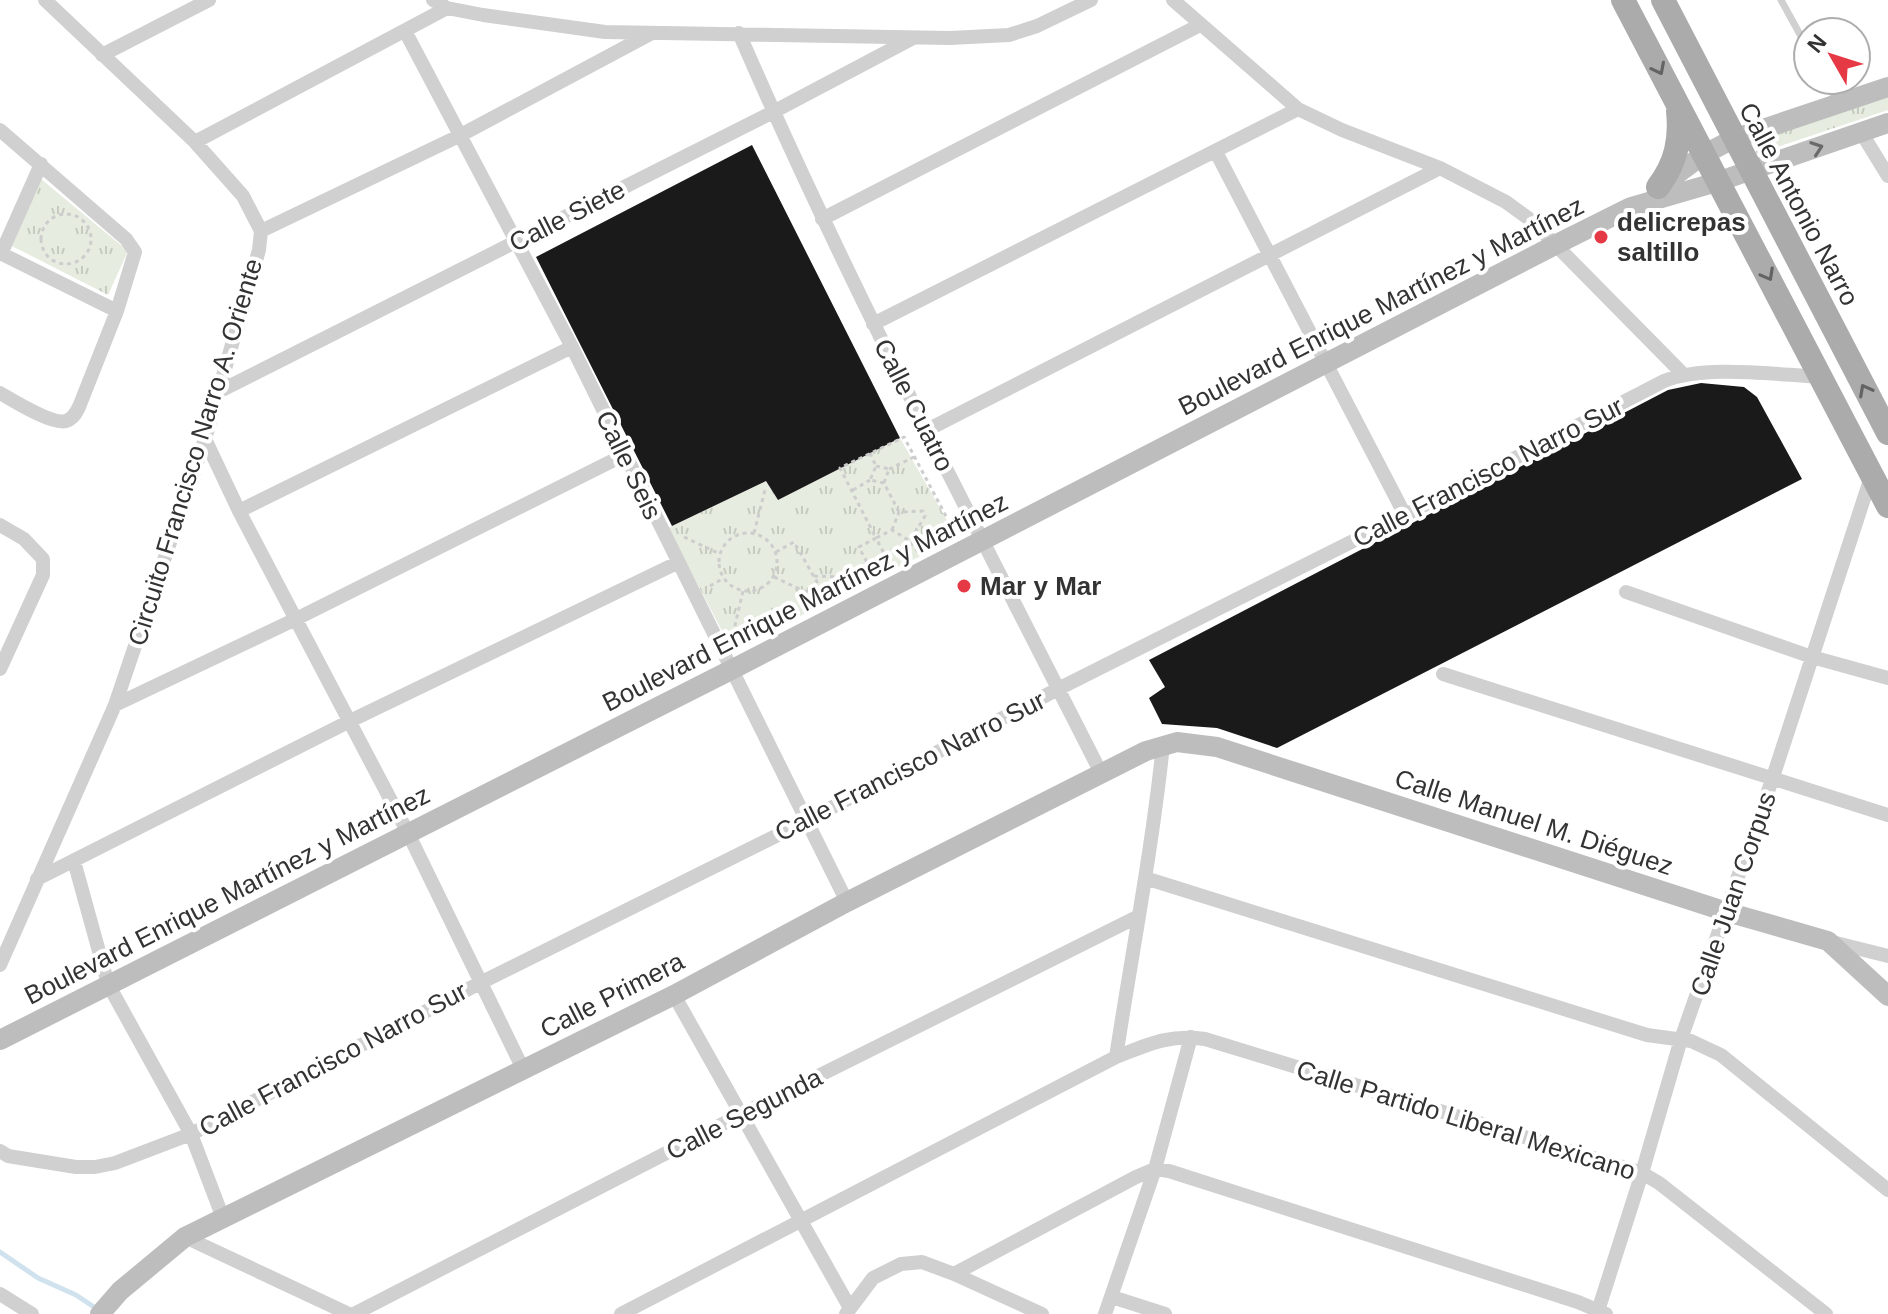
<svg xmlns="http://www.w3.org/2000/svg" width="1888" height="1314" font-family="Arial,sans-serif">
  <defs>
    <pattern id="park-tufts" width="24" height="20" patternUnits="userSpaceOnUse" patternTransform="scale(2)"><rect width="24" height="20" fill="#e6ecdf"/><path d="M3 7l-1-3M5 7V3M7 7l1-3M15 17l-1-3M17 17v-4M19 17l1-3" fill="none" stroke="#c6cbc0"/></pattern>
  </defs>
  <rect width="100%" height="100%" fill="#fff"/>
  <path fill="url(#park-tufts)" d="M1888,96v14l-132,44v-14z
    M41,179l87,72 -20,44 -96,-49z
    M900,438l57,100 -225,112 -64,-122 98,-47 12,19z"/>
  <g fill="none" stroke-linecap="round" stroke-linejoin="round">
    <path stroke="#cfe2ee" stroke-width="5" d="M0,1252l38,26 38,17 21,14"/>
  </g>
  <path fill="#1a1a1a" d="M752,145l148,293 -122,62 -12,-19 -94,45 -136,-269z
    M1701,383l43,4 13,10 45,82 -525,269 -60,-20 -55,-4 -13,-26 16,-11 -16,-27 519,-270z"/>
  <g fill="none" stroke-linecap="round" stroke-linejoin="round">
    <path stroke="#cdcdcd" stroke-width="3" stroke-dasharray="4 4" stroke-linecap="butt" d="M41 239a25 25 0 1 1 50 0a25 25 0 1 1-50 0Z
      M870,453l6,13 -6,14 14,3 15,29
      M876,466l13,3 -5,14
      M889,469l25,-12
      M853,490l17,-10
      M892,530l7,-18 24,-1 2,5 -15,25
      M719 562a29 29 0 1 1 58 0a29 29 0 1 1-58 0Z
      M754,533l11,-43
      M684,537l36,17
      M776,552l18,-10 34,59
      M918,552l-8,-11 -18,-11 -16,8 -36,-70 64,-31 52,98
      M814,576l52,2
      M874,576l-15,-29 17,-9 14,27
      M774,577l51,24
      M710,586l14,-8
      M733,634l10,-43"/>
    <path stroke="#d0d0d0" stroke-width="7" d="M1781,0l27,49
      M1825,80l13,23"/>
    <path stroke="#d0d0d0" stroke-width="14" d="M433,0l14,8 36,7 122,17 345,6 59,-3 28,-9 54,-26
      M1173,0l125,109 44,21 98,38 66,34 26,19 150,152
      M405,31l167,316 275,555
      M739,33c109,252 238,495 362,740
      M102,55l107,-55
      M0,130l126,109 9,13 -18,59 -38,96c-3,6 -6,12 -13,14 -14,4 -52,-20 -66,-28
      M1861,132l27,44
      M195,142l252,-134
      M1216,152l189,363
      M822,219l378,-194
      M261,231l198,-95 191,-102
      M0,253l117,58
      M1,254l40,-90
      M873,324l425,-215
      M220,391l553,-279 140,-74
      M927,430l513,-262
      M205,439l34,72 169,322 115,236
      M239,511l333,-164
      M0,525l24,14 19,20v16l-43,94
      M1626,592l186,65 76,21
      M1443,674l445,141
      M115,705l181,-86 328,-164
      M74,861l34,123 83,150 32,84
      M1145,878l502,157 44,6 30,14 167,135
      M37,879l313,-158 327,-158
      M1832,942l56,14
      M0,965l115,-260 90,-266 54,-189 2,-19 -18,-35 -48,-54 -150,-142
      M674,995l176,313
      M1116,1057c16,-104 36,-207 47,-312
      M0,1151l8,5 68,11h19l20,-4 76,-29 289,-151 326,-162 252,-132 347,-174 259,-134c41,-17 113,-6 159,-4
      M185,1237l164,77
      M954,1274l182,-97 19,-8 14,2 409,131 28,12
      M0,1294l32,20
      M1112,1297l53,17
      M354,1314l388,-200 395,-197
      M621,1314l495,-257c33,-13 53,-23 89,-18l437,134 17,10 167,131
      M846,1314l27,-36 28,-14 21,-2 32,12 88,40
      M1105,1314l50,-145 36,-132
      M1597,1314l45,-141 39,-134 92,-262 99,-303"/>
    <path stroke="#bdbdbd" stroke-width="20" d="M1662,185l41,-30 30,-16 155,-52
      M0,1040l731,-370 826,-426 74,-37 86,-25 171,-59
      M100,1314l20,-23 65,-54 489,-242 173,-93 299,-151 31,-9 40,5 510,165 101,29 60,55"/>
    <path stroke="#ababab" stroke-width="24" d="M1623,0l265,506
      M1663,0l225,433
      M1658,187c18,-24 23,-47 20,-76"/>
  </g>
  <defs><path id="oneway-chevron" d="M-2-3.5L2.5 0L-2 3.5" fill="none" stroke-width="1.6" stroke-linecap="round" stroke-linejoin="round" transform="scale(2)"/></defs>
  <g stroke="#636363">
    <use href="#oneway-chevron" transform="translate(1659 69) rotate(63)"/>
    <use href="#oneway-chevron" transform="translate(1768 275) rotate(61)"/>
    <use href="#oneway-chevron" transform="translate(1865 390) rotate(-118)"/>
  </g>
  <use stroke="#6a6a6a" href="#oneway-chevron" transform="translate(1817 148) rotate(-19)"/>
  <g fill="#e63946" stroke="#fff" stroke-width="3">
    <circle cx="1601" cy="237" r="8"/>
    <circle cx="964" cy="586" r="8"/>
  </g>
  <g text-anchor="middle" stroke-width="8" stroke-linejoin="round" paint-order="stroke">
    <g font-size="26" fill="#333" stroke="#fff">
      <text transform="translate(1799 204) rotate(62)" y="9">Calle Antonio Narro</text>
      <text transform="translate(567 216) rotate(-27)" y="9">Calle Siete</text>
      <text transform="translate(1381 306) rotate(-27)" y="9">Boulevard Enrique Martínez y Martínez</text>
      <text transform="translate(914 405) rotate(63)" y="9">Calle Cuatro</text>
      <text transform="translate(195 452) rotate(-73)" y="9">Circuito Francisco Narro A. Oriente</text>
      <text transform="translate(629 465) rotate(64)" y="9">Calle Seis</text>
      <text transform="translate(1488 472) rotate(-27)" y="9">Calle Francisco Narro Sur</text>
      <text transform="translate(805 602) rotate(-27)" y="9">Boulevard Enrique Martínez y Martínez</text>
      <text transform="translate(910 766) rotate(-27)" y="9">Calle Francisco Narro Sur</text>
      <text transform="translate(1534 822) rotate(18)" y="9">Calle Manuel M. Diéguez</text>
      <text transform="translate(1733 894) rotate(-71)" y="9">Calle Juan Corpus</text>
      <text transform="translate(227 895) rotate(-27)" y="9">Boulevard Enrique Martínez y Martínez</text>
      <text transform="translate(612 995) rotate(-27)" y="9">Calle Primera</text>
      <text transform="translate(333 1059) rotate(-28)" y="9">Calle Francisco Narro Sur</text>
      <text transform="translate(744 1114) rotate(-27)" y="9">Calle Segunda</text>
      <text transform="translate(1466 1120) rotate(17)" y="9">Calle Partido Liberal Mexicano</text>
    </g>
    <g font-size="26" font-weight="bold" fill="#333" stroke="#fff" text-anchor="start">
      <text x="1617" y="231">delicrepas<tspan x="1617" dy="30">saltillo</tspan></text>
      <text x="980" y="595">Mar y Mar</text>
    </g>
  </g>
  <g transform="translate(1832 56) rotate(309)"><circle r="38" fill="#ffffff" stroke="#adadad" stroke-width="2"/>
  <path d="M0-6L14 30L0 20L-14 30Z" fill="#e63946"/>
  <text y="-12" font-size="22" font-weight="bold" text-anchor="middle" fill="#333333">N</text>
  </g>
</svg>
